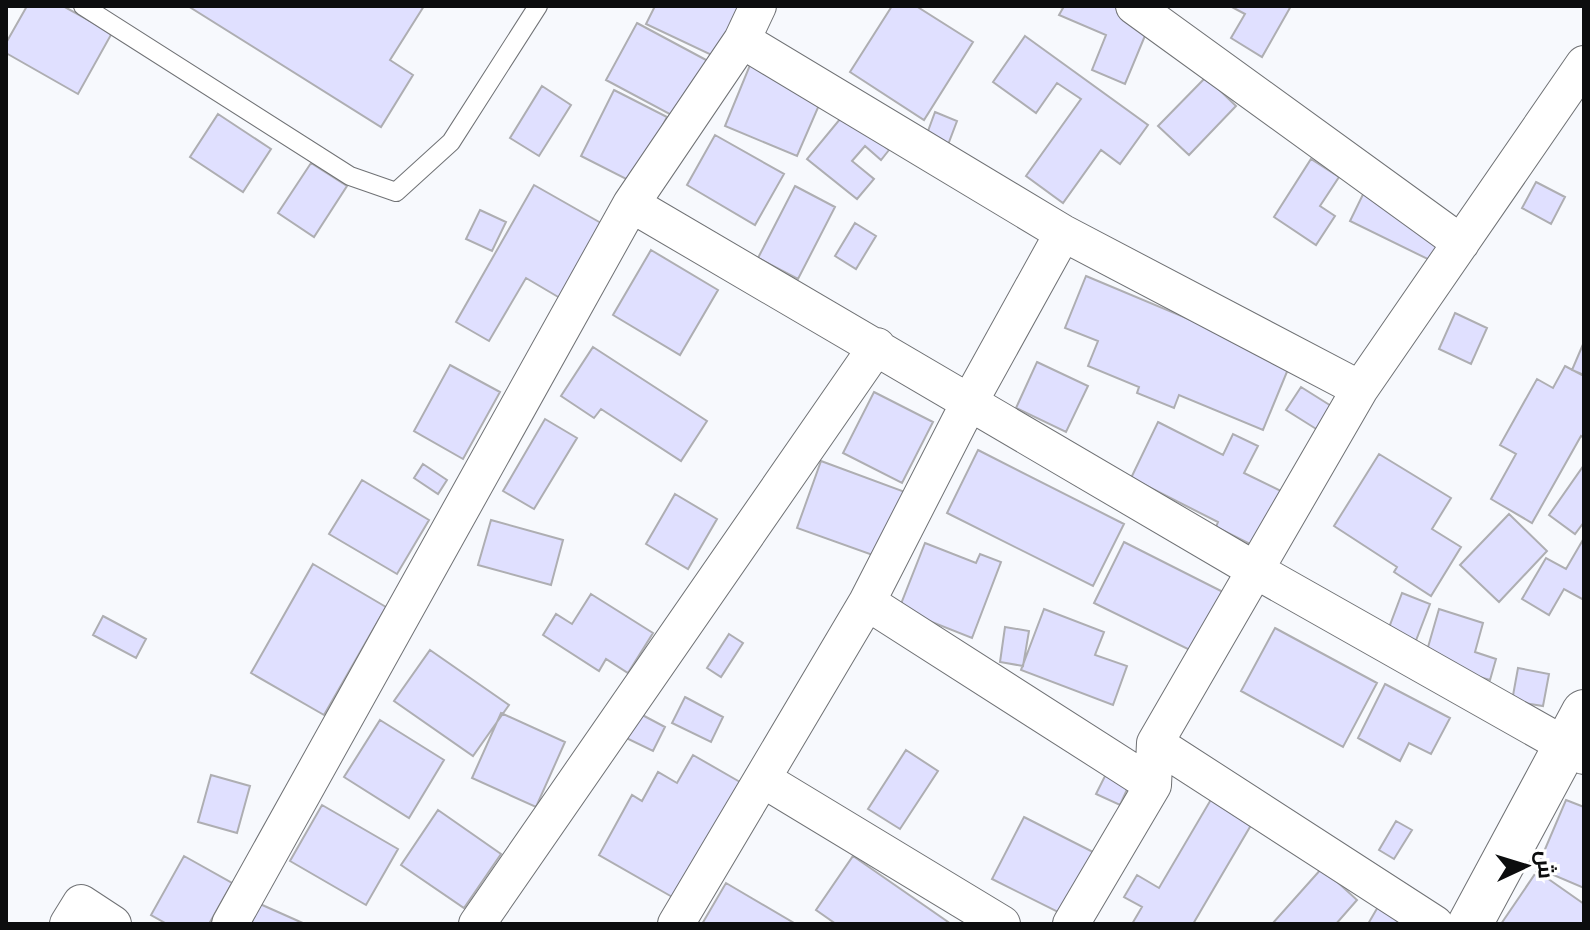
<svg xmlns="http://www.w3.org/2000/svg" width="1590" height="930" font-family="'Roboto Condensed',Cairo,sans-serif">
  <rect width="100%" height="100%" fill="#f7f9fd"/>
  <path fill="#e0e0ff" stroke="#aeaeb2" stroke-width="2" d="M27,6h36l49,27 -34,61 -72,-41v-10z
    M188,6h236l-34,54 23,15 -32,52z
    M655,6h91l-26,53 -74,-35z
    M892,6h24l57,36 -49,78 -74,-48z
    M1058,6h75l21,8 -29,70 -33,-14 14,-35 -47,-20 4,-7z
    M1230,6h61l-29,51 -31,-19 14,-24z
    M637,23l71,38 -31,57 -71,-38z
    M1025,36l123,89 -28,39 -19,-14 -38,53 -37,-27 55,-77 -24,-16 -21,30 -43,-31z
    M750,65l73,31 -26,60 -72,-30z
    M1206,77l30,29 -47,49 -31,-29z
    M542,86l29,19 -32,51 -29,-18z
    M614,90l53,27 -33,66 -53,-27z
    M935,112l22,9 -11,29 -22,-8z
    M845,113l44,37 -8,10 -16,-14 -13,15 22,18 -17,20 -50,-40z
    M218,114l53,35 -28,43 -53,-35z
    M715,135l69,39 -29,51 -68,-40z
    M1311,159l28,18 -19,29 15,10 -19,29 -42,-28z
    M311,163l36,23 -33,51 -36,-24z
    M1369,182l90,44 -19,39 -90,-44z
    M1536,182l29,15 -14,27 -29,-16z
    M534,185l74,42 -43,74 -39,-23 -37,63 -33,-19z
    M795,186l40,21 -37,72 -40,-21z
    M480,210l26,12 -14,29 -26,-12z
    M855,223l21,13 -20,33 -21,-13z
    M651,250l67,40 -38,65 -67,-40z
    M1086,276l205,86 -28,68 -84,-35 -5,13 -37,-15 2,-6 -51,-21 10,-25 -33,-13z
    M1455,313l32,15 -16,36 -32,-15z
    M1584,342v33l-12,-5z
    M593,347l114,74 -26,40 -80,-52 -7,9 -33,-22z
    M1037,362l51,24 -22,46 -50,-24z
    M450,365l50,27 -37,67 -49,-28z
    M1565,366l19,10v62l-3,-2 -49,87 -41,-24 25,-45 -16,-9 37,-66 16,9z
    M1301,387l35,22 -15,23 -35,-22z
    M874,392l59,30 -31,61 -59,-30z
    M545,419l32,19 -43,71 -31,-18z
    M1158,422l65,33 10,-21 25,12 -14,27 45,22 -27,55 -46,-23 2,-5 -87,-44z
    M978,450l146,74 -31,62 -146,-73z
    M1379,454l72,44 -19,31 29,18 -30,49 -37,-24 3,-5 -63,-41z
    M821,461l84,31 -24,66 -84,-30z
    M423,464l24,16 -9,14 -24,-16z
    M1584,465v57l-9,12 -26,-19z
    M362,480l67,40 -32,54 -68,-40z
    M675,494l42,25 -29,50 -42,-25z
    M1509,514l38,37 -48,51 -39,-37z
    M491,520l72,20 -12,45 -73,-20z
    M1584,538v62l-20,-11 -15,26 -27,-16 24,-41 20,11z
    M1124,542l105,53 -29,60 -106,-52z
    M925,543l51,20 4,-9 21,8 -29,76 -73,-29z
    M313,564l73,43 -62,108 -73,-42z
    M1402,593l28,11 -15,39 -28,-10z
    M591,594l62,39 -25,40 -22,-14 -7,12 -56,-36 13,-21 16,10z
    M1044,609l60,23 -9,23 32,11 -14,39 -92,-35z
    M1439,609l44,14 -8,29 21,7 -6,21 -66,-19z
    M103,616l43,23 -10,19 -43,-23z
    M1005,627l24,4 -6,35 -23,-4z
    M1275,628l102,55 -34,64 -102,-56z
    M729,634l14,9 -22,34 -14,-9z
    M430,650l79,55 -36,51 -79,-55z
    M1518,668l31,6 -6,32 -31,-5z
    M1385,684l65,34 -19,36 -22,-11 -9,18 -42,-23z
    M685,697l38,20 -12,25 -39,-19z
    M631,709l34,18 -12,24 -35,-17z
    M501,713l64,29 -29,65 -64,-29z
    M380,720l64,40 -35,58 -65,-41z
    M906,750l32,21 -38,58 -32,-20z
    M693,755l47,27 -66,116 -75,-43 33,-60 10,6 16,-29 19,11z
    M1107,772l23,11 -10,22 -24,-11z
    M211,775l39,11 -13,47 -39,-11z
    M1213,796l41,24 -61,104h-61l10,-17 -18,-10 13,-22 22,13z
    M1566,800l18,7v81l-47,-20z
    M322,805l76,44 -32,56 -76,-44z
    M438,810l63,44 -37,54 -63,-43z
    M1024,817l73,37 -31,62 -74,-37z
    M1396,821l16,9 -18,29 -15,-9z
    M184,856l48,27 -23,41h-42l-16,-9z
    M853,856l98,68h-115l-20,-14z
    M1322,868l35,32 -21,24h-64z
    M1537,871l47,33v20h-83z
    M726,883l68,40 -1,1h-91z
    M260,904l45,20h-54z
    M1379,905l34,19h-45z"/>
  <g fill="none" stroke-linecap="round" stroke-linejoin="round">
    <g stroke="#707275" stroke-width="20">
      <path id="lane" d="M83,6l267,170 46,16 55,-50 87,-136"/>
    </g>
    <g stroke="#707275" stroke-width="38">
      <path id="street" d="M1134,6l327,237
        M742,40l321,193 297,156
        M631,204l624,366 329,186
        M867,602l286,183
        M1155,743l280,181
        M764,780l238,144
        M68,924l13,-21 32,21
        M230,924l401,-720 111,-164 16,-34
        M477,924l400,-578
        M676,924l191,-322 103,-201 93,-168
        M1071,924l82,-139 2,-42 205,-354 224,-325"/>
    </g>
    <g stroke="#707275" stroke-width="46">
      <path id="secondary" d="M1470,924l114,-212"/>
    </g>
    <use href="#lane" stroke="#fff" stroke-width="18"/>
    <use href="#street" stroke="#fff" stroke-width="36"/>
    <use href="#secondary" stroke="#fff" stroke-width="44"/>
  </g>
  <rect width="1590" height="930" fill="none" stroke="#0c0d0e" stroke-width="16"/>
  <g transform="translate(1526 866) rotate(86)" stroke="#ffffff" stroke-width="6" paint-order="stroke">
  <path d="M0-6L14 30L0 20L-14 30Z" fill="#0c0d0e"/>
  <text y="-12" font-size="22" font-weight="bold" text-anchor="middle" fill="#0c0d0e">ش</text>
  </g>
</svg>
